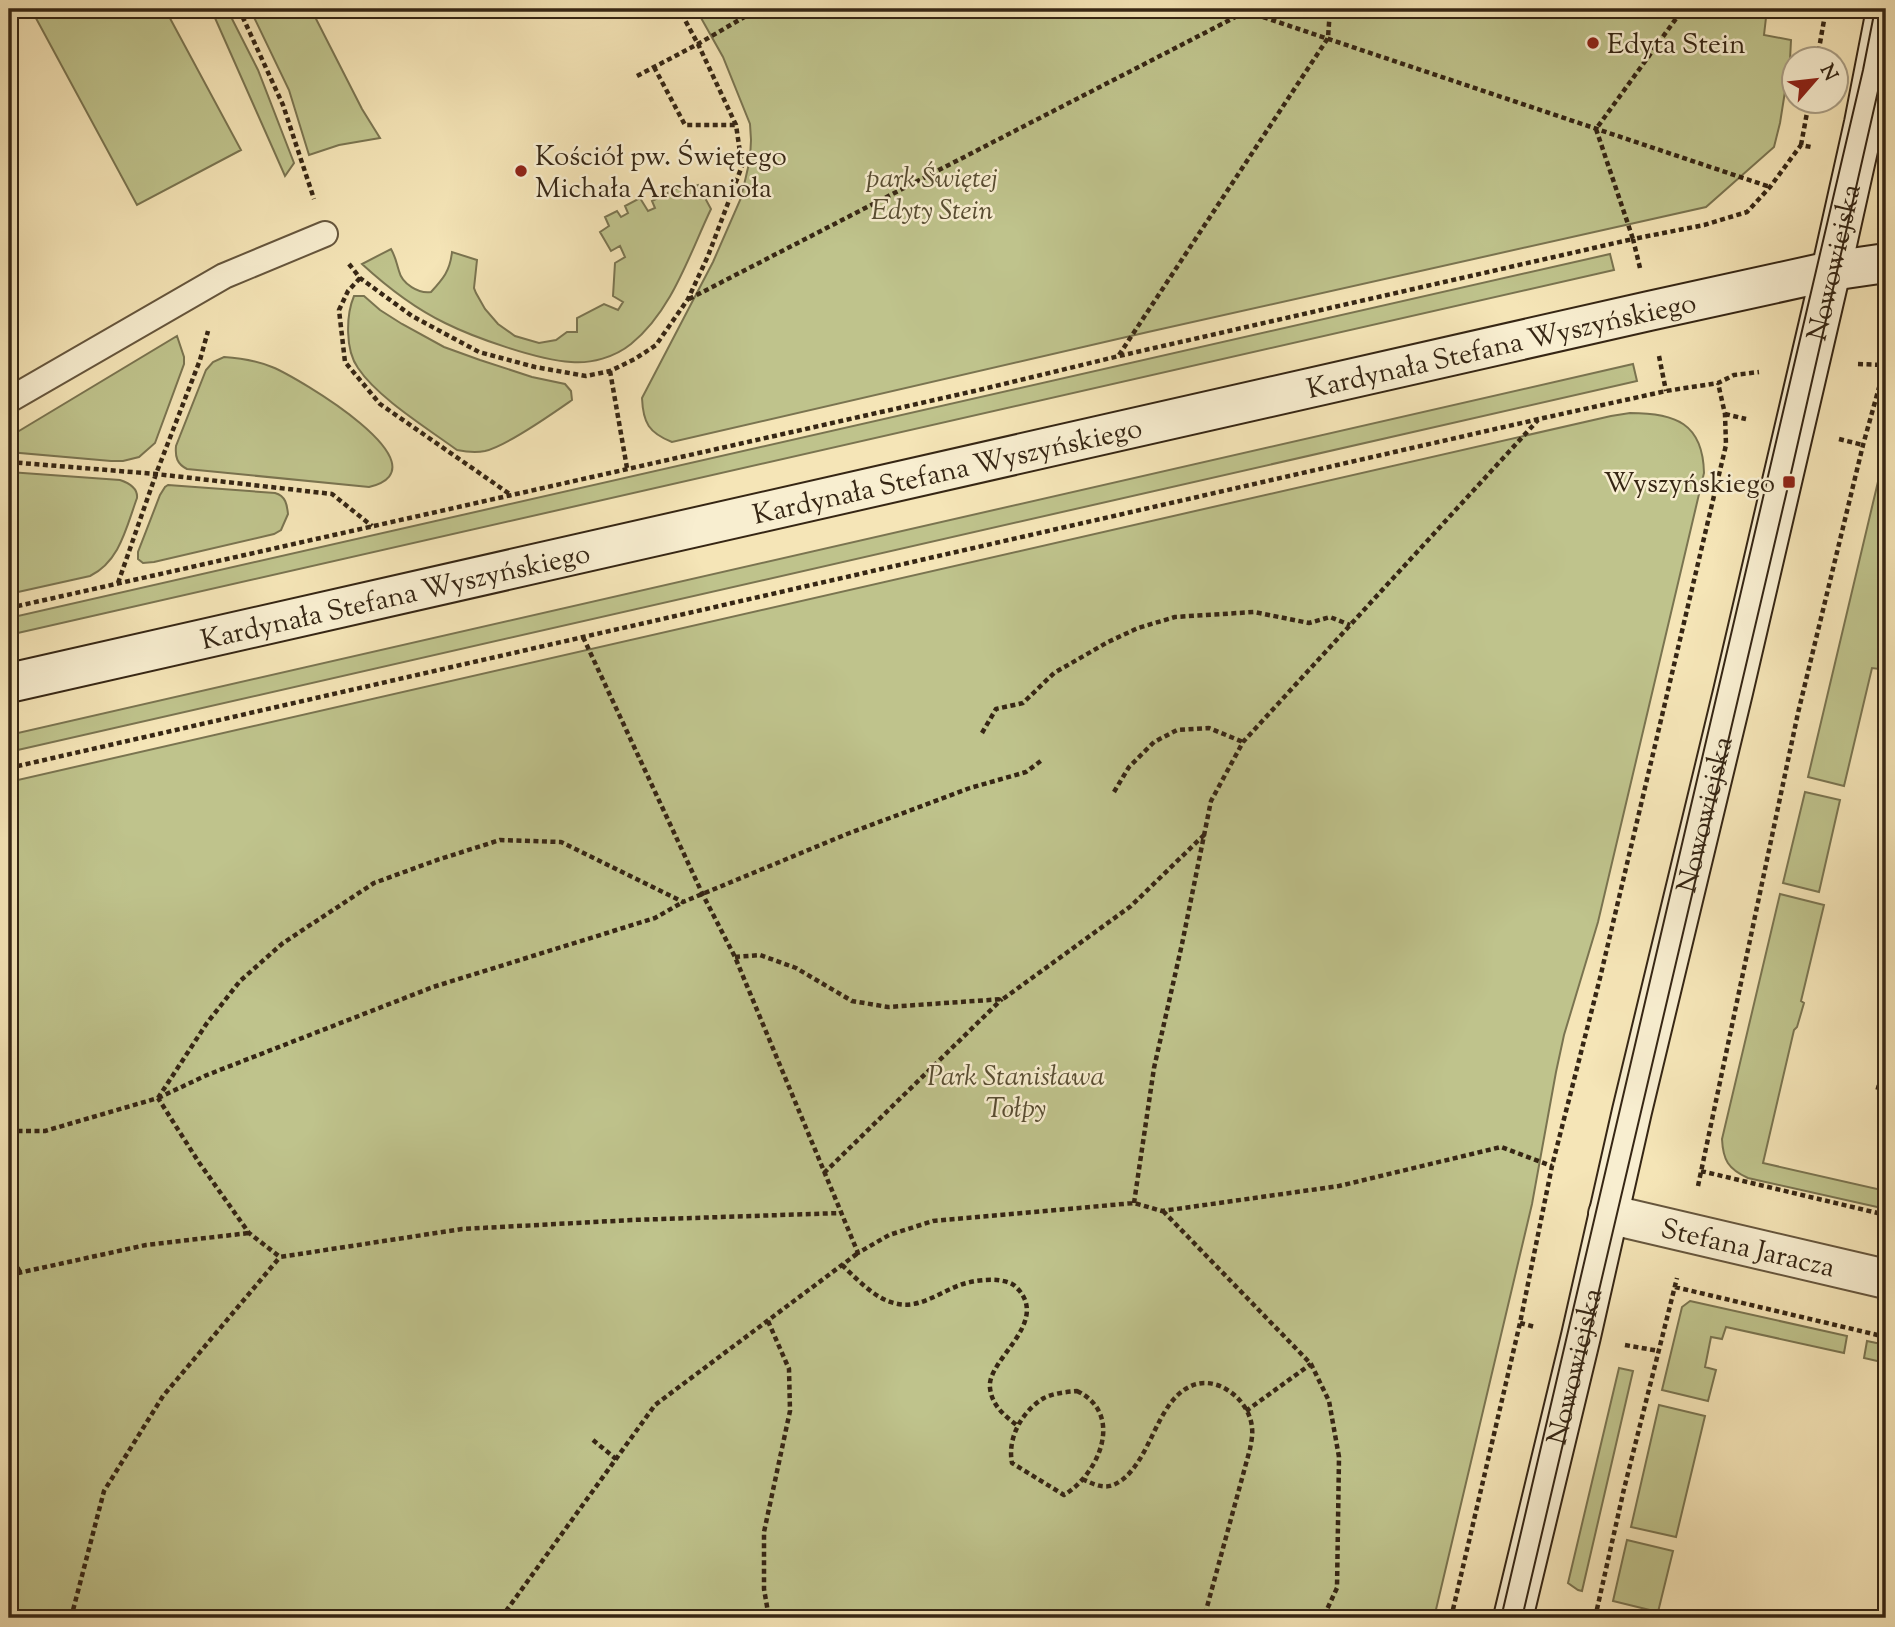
<svg xmlns="http://www.w3.org/2000/svg" width="1895" height="1627" font-family="'Sorts Mill Goudy',serif">
  <rect width="100%" height="100%" fill="#f5e5b7"/>
  <filter id="stains"><feTurbulence type="fractalNoise" baseFrequency=".00286" numOctaves="4"/><feColorMatrix values="0 0 0 0 .2 0 0 0 0 .09 0 0 0 0 .02 0 0 0 .5 -.17"/></filter>
  <radialGradient id="worn" r=".72"><stop offset=".6" stop-color="#630" stop-opacity="0"/><stop offset="1" stop-color="#630" stop-opacity=".3"/></radialGradient>
  <path fill="#bfc38c" stroke="#7a7450" stroke-width="2" d="M31,9h134l76,141 -104,55z
    M211,9h16l31,61 36,93 -9,13z
    M250,9h61l51,100 18,29 -41,7 -30,10 -20,-65z
    M696,9h1071l-3,26 27,5 -1,20 -10,63 -6,24 -68,60 -558,125 -476,110c-23,-9 -29,-19 -30,-44l71,-136 28,-64 9,-39 1,-19 -1,-16 -27,-67z
    M687,183l4,5 7,-3 13,24c-22,46 -39,102 -80,135 -16,13 -40,20 -60,18 -33,-2 -96,-24 -126,-39 -31,-15 -58,-36 -83,-59l29,-15c5,9 5,13 8,22 3,13 20,23 32,21 12,-13 19,-21 21,-40l25,8 -3,28 2,5 9,16 13,15 17,12 24,7 17,-3 11,-8h10v-14l27,-14 14,6 5,-8 -10,-6 2,-33 10,-6 -5,-11 -9,5 -11,-19 9,-6 -4,-9 12,-6 4,6 7,-4 -3,-7 15,-8 8,13 7,-3 -3,-7z
    M1610,254l4,16 -1605,365v-17z
    M354,296h10l16,14 22,14 42,23 36,13 52,17 33,7 6,7 1,9c-20,14 -65,46 -87,51 -10,2 -18,1 -28,-1 -30,-22 -79,-52 -99,-82 -13,-18 -12,-53 -4,-72z
    M177,336l7,21v7l-29,79 -16,14 -16,4h-12l-102,-9v-15z
    M224,357c16,1 33,4 48,10 25,10 178,100 97,120l-182,-18c-10,-5 -12,-12 -11,-23l30,-76 7,-8z
    M1633,364l4,17 -1628,371v-17z
    M1630,413c45,0 73,10 74,60l-106,449 -34,113 -8,37 -24,132 -98,414h-1425v-836l1602,-366z
    M1886,448v191l-7,30 -7,-1 -28,118 -36,-9z
    M9,472l111,8c9,3 18,8 17,18 -11,30 -17,63 -47,78l-81,18z
    M168,485l107,8c11,3 12,12 13,21l-7,16 -7,4 -120,28 -11,1 -5,-4v-7l22,-57 5,-8z
    M1805,792l35,8 -21,92 -36,-9z
    M1780,894l44,11 -23,96 3,2 -7,24 -3,3 -31,133 123,28v18l-138,-31c-20,-9 -25,-18 -26,-39z
    M1690,1301l157,35 -3,17 -118,-26 -4,12 -11,-2 -6,30 11,3 -8,31 -46,-11 20,-83z
    M1867,1341l19,4v18l-22,-5z
    M1619,1368l14,3 -51,220 -4,-1 -10,-7z
    M1659,1405l46,11 -29,121 -45,-10z
    M1627,1540l46,11 -15,61 -45,-11z"/>
  <g fill="none" stroke-linecap="round" stroke-linejoin="round">
    <g stroke="#66563d" stroke-width="28">
      <path id="lane" d="M9,400l215,-124 101,-42"/>
    </g>
    <g stroke="#66563d" stroke-width="42">
      <g id="street">
        <path id="s1" d="M1608,1214l278,65"/>
      </g>
    </g>
    <g stroke="#362614" stroke-width="42">
      <g id="secondary">
        <path id="s2" d="M9,683l1640,-372 182,-40 55,-8"/>
        <path id="s3" d="M1513,1618l68,-282 51,-225 101,-419 98,-421 33,-148 22,-113"/>
      </g>
    </g>
    <path stroke="#362614" stroke-width="4.5" stroke-dasharray="5 3.5" stroke-linecap="butt" d="M239,9l44,96 31,94
      M1239,9l531,178
      M1817,60l9,-51
      M654,67l31,58h51
      M637,76l61,-32 60,-35
      M1801,145l8,-43
      M349,264l11,14 52,38 67,36 56,15 51,9 24,-5 25,-12 21,-14 32,-46 20,-43 34,-90 -6,-41 -38,-81 -19,-35
      M1640,268l-7,-29 71,-14 43,-13 23,-25 31,-42 10,2
      M360,278l-12,13 -9,19 6,52 35,42 131,91
      M689,299l562,-290
      M1119,355l209,-317 2,-29
      M1659,356l7,35
      M1858,364l27,1
      M610,371l17,97
      M1725,414l21,5
      M1839,439l24,6
      M9,462l147,12 176,20 40,32
      M118,583l38,-109 44,-114 8,-29
      M9,608l970,-218 140,-34 514,-117 -37,-110 87,-120
      M583,637l120,258 32,62 123,296 31,-18 44,-14 201,-18 28,8 177,-25 162,-39 51,19
      M982,733l14,-24 27,-6 31,-30 54,-31 30,-14 37,-11 79,-5 55,11 21,-6 20,8
      M9,768l1530,-349 127,-28 52,-8 16,-8 25,-3
      M1114,792l15,-25 25,-25 23,-12 32,-2 34,14
      M735,957l25,-2 36,13 56,33 36,6 115,-8 128,-93 74,-72
      M1876,1087l10,3
      M158,1098l49,-75 33,-42 43,-38 91,-60 63,-23 63,-20 61,2 122,60 164,-68 123,-46 56,-16 16,-12
      M158,1098l49,-23 226,-88 222,-69 28,-16
      M9,1131h36l113,-33 40,63 51,72 31,24 182,-28 170,-9 209,-7
      M1701,1171l185,44
      M824,1173l178,-174
      M1698,1186l100,-473 65,-268 22,-79
      M1134,1203l20,-135 28,-124 29,-143 32,-59 295,-322
      M1163,1211l148,153 18,37 10,56 -2,131 -14,30
      M9,1253l11,19
      M842,1265c15,14 32,33 52,38 24,7 44,-10 66,-18 11,-4 25,-6 37,-5 7,1 15,2 20,8 34,35 -31,72 -27,100 2,18 15,28 28,38
      M9,1275l137,-30 103,-12
      M1675,1287l211,50
      M768,1321l21,48 1,42 -26,121v57l5,29
      M1520,1323l15,4
      M1625,1345l34,6
      M1077,1391c48,23 22,83 -13,104l-52,-32c-5,-25 10,-52 32,-65 10,-5 22,-6 33,-7z
      M1246,1411l65,-47
      M593,1440l23,19
      M1082,1479c16,7 25,12 40,1 30,-23 35,-79 69,-94 26,-12 59,14 61,42 1,7 -1,15 -2,21l-46,169
      M71,1618l33,-127 59,-95 117,-139
      M501,1618l154,-213 203,-152
      M1451,1618l69,-295 32,-157 48,-188 126,-533 -1,-31 -7,-31
      M1595,1618l29,-129 53,-211
      M1879,1618l7,-35"/>
    <use href="#lane" stroke="#f8eed0" stroke-width="24"/>
    <use href="#street" stroke="#f8eed0" stroke-width="38"/>
    <use href="#secondary" stroke="#f8eed0" stroke-width="38"/>
    <path stroke="#362614" stroke-width="2" d="M1501,1618l362,-1548 12,-61
      M1522,1618l267,-1136 97,-426"/>
  </g>
  <g fill="#8f2418" stroke="#f8eed0" stroke-width="2.5">
    <circle cx="1593" cy="43" r="7"/>
    <circle cx="521" cy="171" r="7"/>
    <rect x="1782" y="475" width="14" height="14" rx="3.5"/>
  </g>
  <g text-anchor="middle" stroke-width="5" stroke-linejoin="round" paint-order="stroke">
    <g font-size="28" fill="#362614" stroke="#f8eed0" text-anchor="start">
      <text x="1607" y="53">Edyta Stein</text>
      <text x="535" y="165">Kościół pw. Świętego<tspan x="535" dy="32">Michała Archanioła</tspan></text>
      <text x="1775" y="492" text-anchor="end">Wyszyńskiego</text>
    </g>
    <g font-size="28" font-style="italic" fill="#584d32" stroke="#f8eed0">
      <text x="932" y="187">park Świętej<tspan x="932" dy="32">Edyty Stein</tspan></text>
      <text x="1016" y="1085">Park Stanisława<tspan x="1016" dy="32">Tołpy</tspan></text>
    </g>
    <g font-size="28" fill="#362614" stroke="#f8eed0">
      <text dy="10" stroke="none"><textPath href="#s3" startOffset="1393">Nowowiejska</textPath></text>
      <text dy="10" stroke="none"><textPath href="#s2" startOffset="1530">Kardynała Stefana Wyszyńskiego</textPath></text>
      <text dy="10" stroke="none"><textPath href="#s2" startOffset="962">Kardynała Stefana Wyszyńskiego</textPath></text>
      <text dy="10" stroke="none"><textPath href="#s2" startOffset="396">Kardynała Stefana Wyszyńskiego</textPath></text>
      <text dy="10" stroke="none"><textPath href="#s3" startOffset="826">Nowowiejska</textPath></text>
      <text dy="10" stroke="none"><textPath href="#s1" startOffset="144">Stefana Jaracza</textPath></text>
      <text dy="10" stroke="none"><textPath href="#s3" startOffset="259">Nowowiejska</textPath></text>
    </g>
  </g>
  <rect width="1895" height="1627" fill="none" stroke="#f5e5b7" stroke-width="35"/>
  <rect x="10" y="10" width="1874" height="1606" fill="none" stroke="#362614" stroke-width="3.5"/>
  <rect x="18" y="18" width="1860" height="1592" fill="none" stroke="#362614" stroke-width="2"/>
  <g transform="translate(1815 80) rotate(62)"><circle r="33" fill="#f8eed0" stroke="#aa9e85" stroke-width="2"/>
  <path d="M0-5L12 26L0 18L-12 26Z" fill="#8f2418"/>
  <text y="-10" font-size="19" font-weight="bold" text-anchor="middle" fill="#362614">N</text>
  </g>
  <rect width="100%" height="100%" filter="url(#stains)"/>
  <rect width="100%" height="100%" fill="url(#worn)"/>
</svg>
